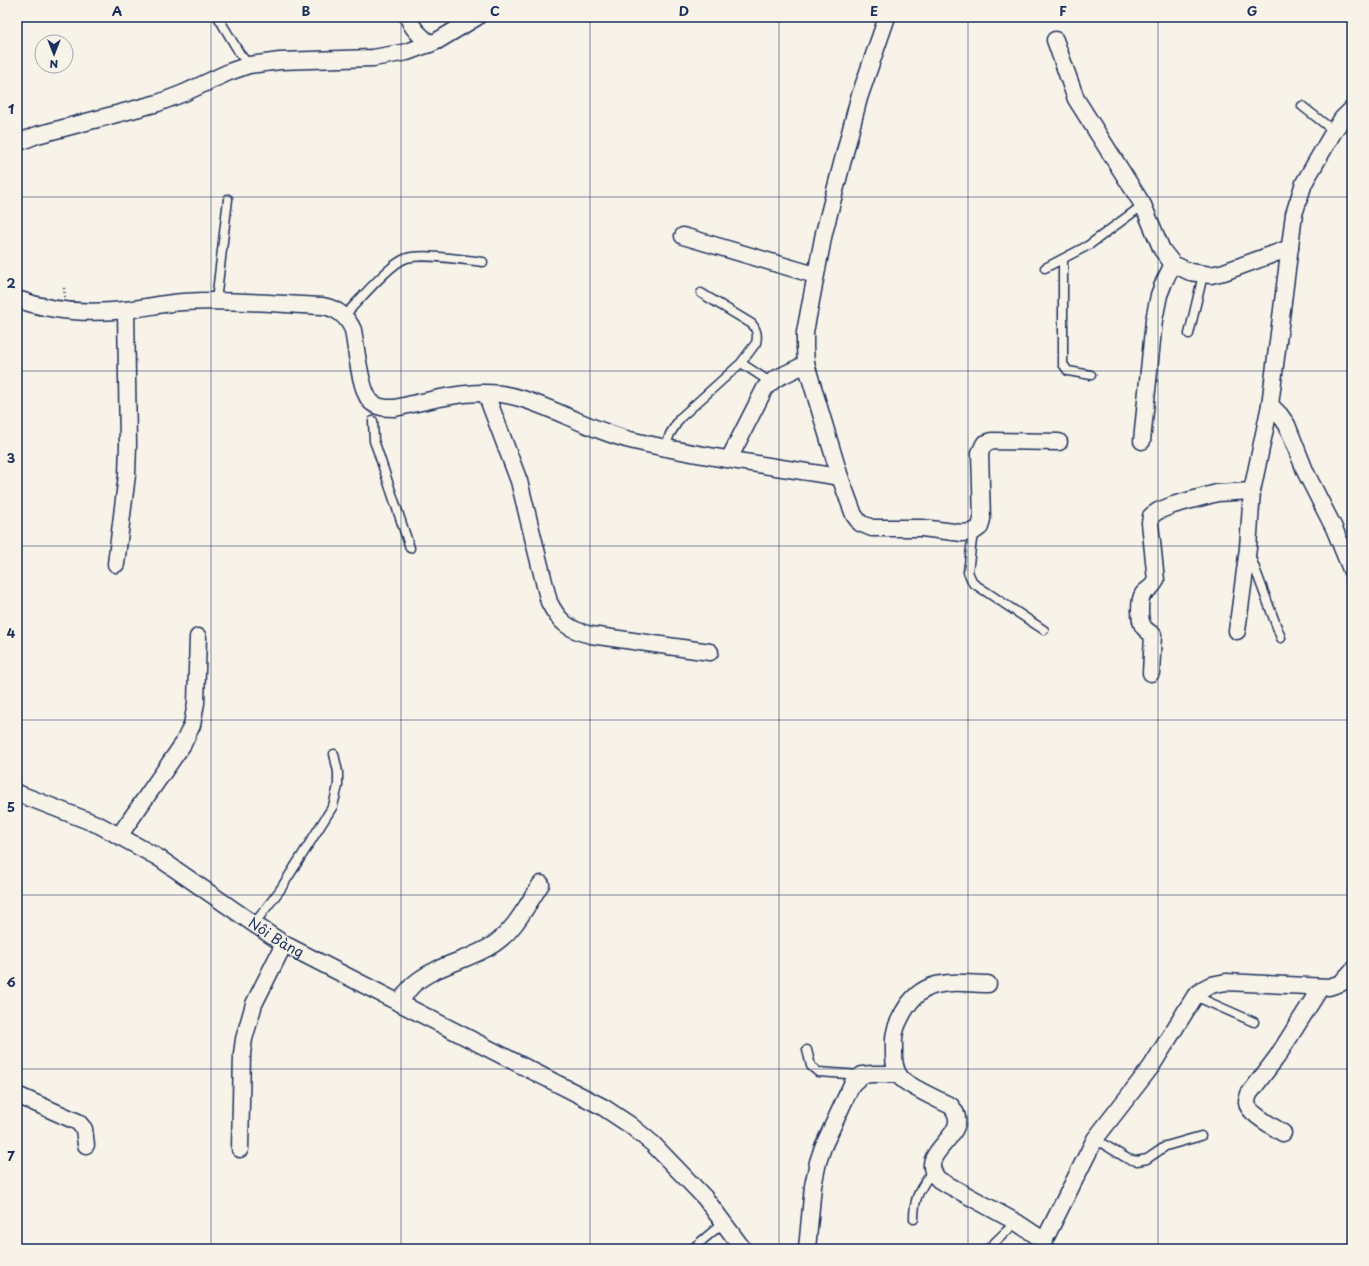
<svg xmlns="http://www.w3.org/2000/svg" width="1369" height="1266" font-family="'Playpen Sans',sans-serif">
  <rect width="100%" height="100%" fill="#f7f3e8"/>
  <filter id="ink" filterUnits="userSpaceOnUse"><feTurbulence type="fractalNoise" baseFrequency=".025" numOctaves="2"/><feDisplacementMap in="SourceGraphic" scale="8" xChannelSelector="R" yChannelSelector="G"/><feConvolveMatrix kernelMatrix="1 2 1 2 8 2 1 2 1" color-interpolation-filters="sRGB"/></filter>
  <g filter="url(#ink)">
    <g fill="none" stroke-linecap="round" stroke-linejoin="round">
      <g stroke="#1b2f5e" stroke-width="11">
        <path id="lane" d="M218,17l22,37 9,11
          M1302,106l32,25
          M1063,259v105l5,7 23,4
          M1045,268l44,-23 54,-40
          M216,301l12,-102
          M344,316c14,-14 46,-53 63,-58 17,-5 57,2 76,4
          M1189,334l14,-59
          M741,363l29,19
          M373,421l1,20 3,8 33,99
          M665,448l5,-14 10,-16 61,-55 15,-20c2,-8 1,-13 -4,-19l-51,-31
          M973,532l-5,40 5,11 71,47
          M1250,555l31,83
          M254,924l26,-34 53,-84 5,-20v-14l-4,-18
          M1195,996l59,26
          M807,1050l4,16 7,6 43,3
          M1095,1139l33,20 9,2 10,-2 19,-13 35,-10
          M914,1219c0,-23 6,-29 18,-48
          M989,1248l27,-26
          M692,1249l31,-26"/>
      </g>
      <g stroke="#1b2f5e" stroke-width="19">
        <g id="street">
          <path d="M408,17c4,12 13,19 22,27"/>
          <path d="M887,17l-28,81 -35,135 -19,99v15l1,17 34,113 14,38 6,8 12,5h50l40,5 11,-1 7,-5 2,-8 -2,-66 4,-9 8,-3 67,1"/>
          <path d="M1055,40l21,59 67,106 19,45 11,14 17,8 21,3 13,-3 66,-24"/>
          <path d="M17,143l20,-8 121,-32 26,-10 45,-21 20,-7 31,-4 93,-3 34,-6 30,-11 40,-24"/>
          <path d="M683,236l132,39"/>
          <path d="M17,299c35,13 72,15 108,11 20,-2 38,-7 58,-8 46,-3 94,2 140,4 15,3 24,10 30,24 3,16 7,61 18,72 7,6 15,6 24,6 41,-9 86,-23 128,-9 38,12 72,33 111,42 68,16 138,25 206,36"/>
          <path d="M486,394l33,87 30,121c10,20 20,28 42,33l119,17"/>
          <path d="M1270,405l10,10 7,10 19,48 28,55 18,44"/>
          <path d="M1142,441l12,-121 5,-25 5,-13 9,-18"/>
          <path d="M729,459l36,-71 10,-9 31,-15"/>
          <path d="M116,564l11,-89 1,-30 -2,-135"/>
          <path d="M1237,631l11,-83 4,-57 18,-86 24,-191 10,-31 30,-52 8,-12 10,-10"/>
          <path d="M1151,673l2,-38c-4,-3 -8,-5 -10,-9 -4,-6 -4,-26 0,-32 5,-6 9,-5 13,-14l-6,-57 1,-7 7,-5 15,-6 44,-12 35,-2"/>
          <path id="s1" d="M17,793l82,32 60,33 95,66 30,20 319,163 27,18 23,19 52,54 38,51"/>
          <path d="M119,836l64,-92 9,-19 4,-22 2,-66"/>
          <path d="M988,984c-37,-1 -65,-8 -85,29 -6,11 -10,20 -9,32 0,11 -1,24 7,33 7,8 38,22 50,28 26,30 -40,45 -12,74l77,42 27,18"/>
          <path d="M399,1003c5,-6 9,-14 15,-19 23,-20 55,-23 80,-40 21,-14 33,-39 47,-60"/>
          <path d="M17,1095l61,27 6,7 2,16"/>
          <path d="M1283,1133c-9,-6 -35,-20 -36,-30 0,-3 1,-6 2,-9l28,-37 44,-70"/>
          <path d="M240,1149l2,-95 2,-15 10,-35 30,-60"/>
          <path d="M807,1249l6,-63 5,-24 5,-15 29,-63 10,-9 10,-1h26"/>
          <path d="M1040,1249l55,-110 56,-72 44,-71 10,-8 6,-3 15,-3 103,5 12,-4 11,-12"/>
        </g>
      </g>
      <path stroke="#1b2f5e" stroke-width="2.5" stroke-dasharray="1 3" stroke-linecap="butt" d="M64,288l1,9"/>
      <use href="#lane" stroke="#f7f3e8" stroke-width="8"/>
      <use href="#street" stroke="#f7f3e8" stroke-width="16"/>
    </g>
  </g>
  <path fill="none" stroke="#1b2f5e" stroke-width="1" stroke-opacity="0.55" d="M211,17v1232M401,17v1232M590,17v1232M779,17v1232M968,17v1232M1158,17v1232M17,197h1335M17,371h1335M17,546h1335M17,720h1335M17,895h1335M17,1069h1335"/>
  <g text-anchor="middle" stroke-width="3" stroke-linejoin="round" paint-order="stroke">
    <g font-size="14" fill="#1b2f5e" stroke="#f7f3e8">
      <text dy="5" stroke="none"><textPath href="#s1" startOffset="298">Nội Bàng</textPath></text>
    </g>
  </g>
  <rect width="1369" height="1266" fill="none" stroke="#f7f3e8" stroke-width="44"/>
  <g transform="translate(54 54) rotate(180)"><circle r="19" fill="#f7f3e8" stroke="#9fa5b1"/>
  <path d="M0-3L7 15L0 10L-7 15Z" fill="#1b2f5e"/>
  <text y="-6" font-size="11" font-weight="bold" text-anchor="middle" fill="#1b2f5e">N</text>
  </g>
  <rect x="22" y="22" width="1325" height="1222" fill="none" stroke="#1b2f5e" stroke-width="1.5"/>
  <g font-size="13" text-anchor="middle" font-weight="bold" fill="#1b2f5e">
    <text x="117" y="16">A</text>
    <text x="306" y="16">B</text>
    <text x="495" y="16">C</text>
    <text x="684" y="16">D</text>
    <text x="874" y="16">E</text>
    <text x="1063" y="16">F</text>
    <text x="1252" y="16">G</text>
    <text x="11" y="114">1</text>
    <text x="11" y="288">2</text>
    <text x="11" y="463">3</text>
    <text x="11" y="638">4</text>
    <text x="11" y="812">5</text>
    <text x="11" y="987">6</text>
    <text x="11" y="1161">7</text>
  </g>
</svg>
